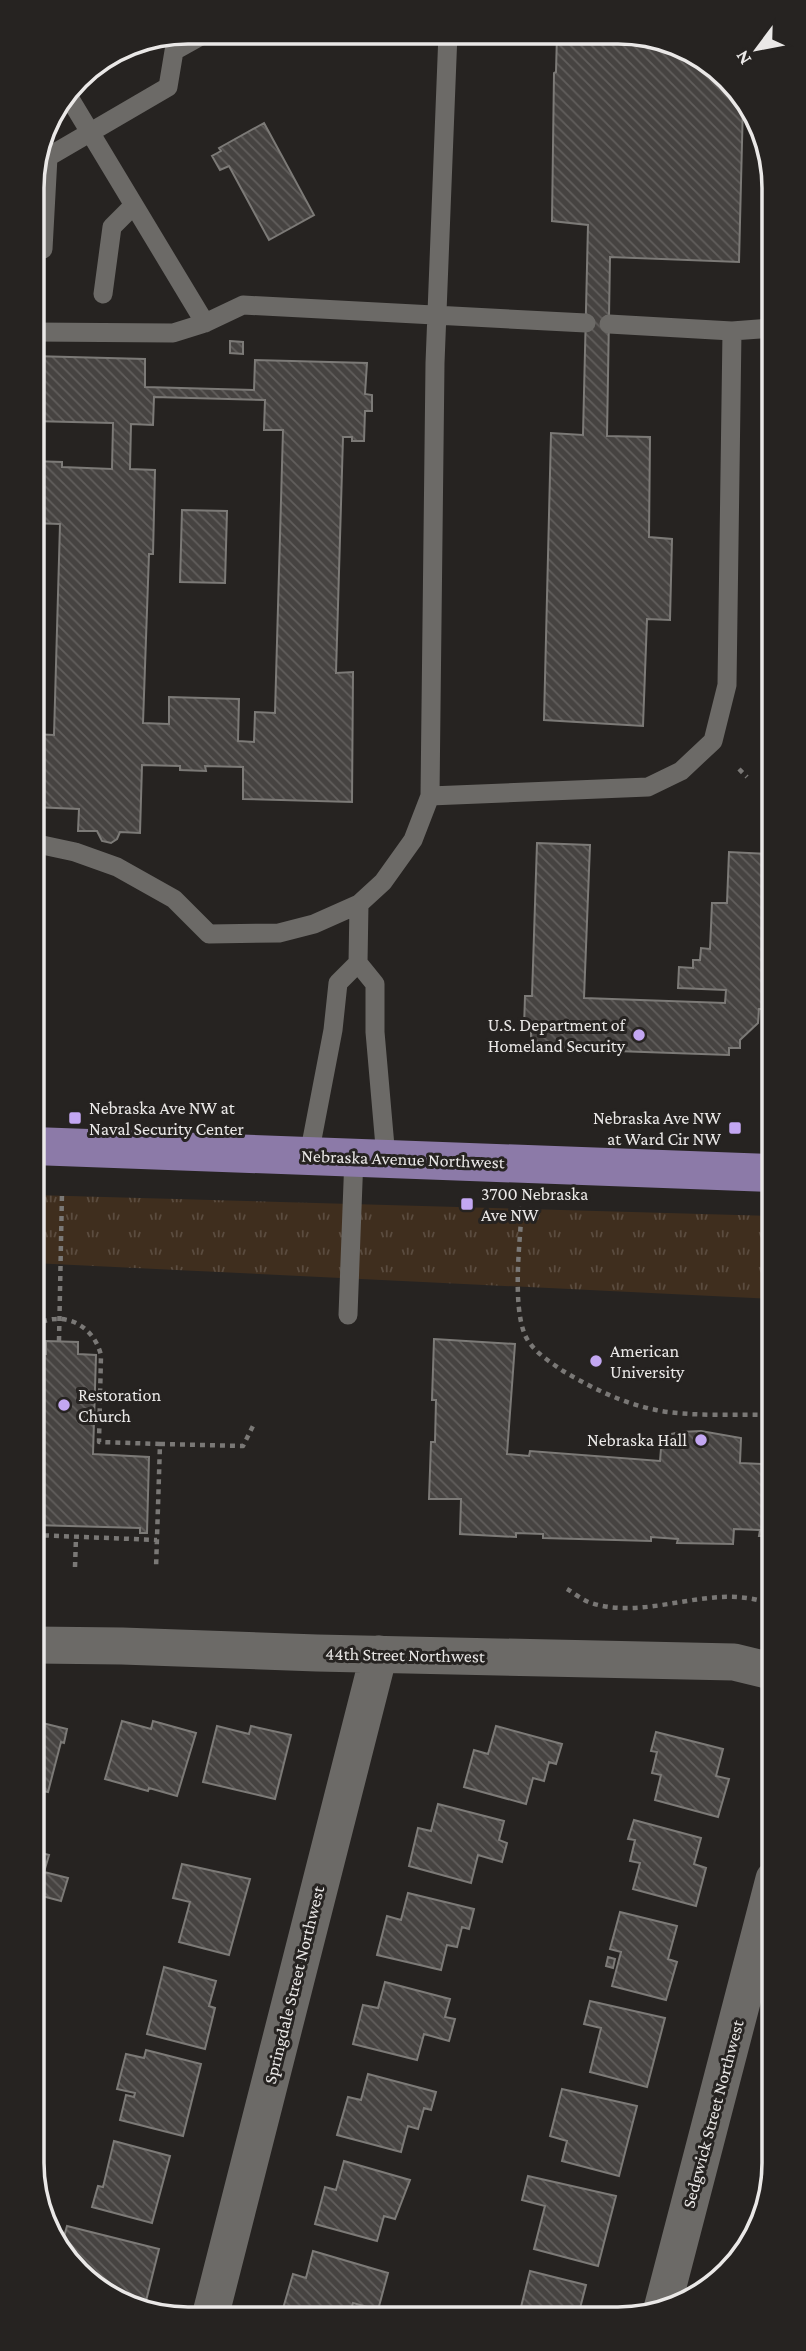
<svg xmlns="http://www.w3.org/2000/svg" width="806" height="2351" font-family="'Crimson Pro',serif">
  <defs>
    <pattern id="grass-tufts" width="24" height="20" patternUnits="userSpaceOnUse" patternTransform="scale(1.75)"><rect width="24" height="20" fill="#3f2e1e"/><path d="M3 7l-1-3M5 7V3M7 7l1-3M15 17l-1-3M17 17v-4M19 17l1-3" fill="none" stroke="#5b4c3f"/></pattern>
    <pattern id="building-back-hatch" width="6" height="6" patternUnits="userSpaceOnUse" patternTransform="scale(1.75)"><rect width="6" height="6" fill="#464341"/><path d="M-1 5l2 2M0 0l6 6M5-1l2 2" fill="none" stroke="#615e5c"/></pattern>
  </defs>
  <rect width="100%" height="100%" fill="#262321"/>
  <path fill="url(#grass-tufts)" d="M33,1195l740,21v83l-740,-36z"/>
  <path fill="url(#building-back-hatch)" stroke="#7c7a77" stroke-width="2" fill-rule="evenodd" d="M557,34l92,1 80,42 14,26 -4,159 -129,-5 -3,179 43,1 -1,100 23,2 -2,81 -23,-1 -4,107 -99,-6 7,-287 32,2 5,-210 -36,-4 2,-148 2,-1z
    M264,123l50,92 -45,25 -40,-74 -9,4 -8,-14 9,-5 -2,-3z
    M230,341l13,1v12l-13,-1z
    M32,356l113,3v28l109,3 1,-30 112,3 -2,31 7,1v16h-7l-1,30h-12v-4h-9l-7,236 17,-1 -1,130 -109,-3v-32l-38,-1 1,5 -26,-1v-4l-38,-1 -2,68 -20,-1 -3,7 -6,4 -9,-2 -5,-10h-19l1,-22 -46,-2v-73l21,1 6,-211 -28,-1v-62l30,1v5l50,2 1,-46 -81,-2zM154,397l111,3 -1,30h19l-8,283 -20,-1 -1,30 -16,-1 1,-42 -70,-2v27l-26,-1 6,-169h4l2,-84 -25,-1 1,-45 22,1z
    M182,510l45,1 -2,72 -45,-1z
    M537,843l53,2 -6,153 141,5 1,-13 -48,-2 1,-21 14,1v-8h7l1,-12 9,1 2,-46h15l2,-51 43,2 1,155h-14l-1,14 -18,17v8h-11v7l-198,-7v-19l-7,-1 1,-32h7z
    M434,1339l81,5 -8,110 22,2 1,-5 130,10 2,-25 18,-4 21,-1 40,7 -1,25 22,1v-7h11v79h-14l1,-6 -26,-1 -1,15 -56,-1 1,-4 -27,-2v4l-108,-3v-4l-27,-1v4l-56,-3 1,-35h-32l2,-57h4l1,-42h-4z
    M46,1341l32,1v12l18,1 -3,99 56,3 -2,76h-7v-5l-106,-3 -1,-171h13z
    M34,1721l33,8 -3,14 -3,-1 -13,50 -14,-3z
    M122,1721l29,8 2,-8 43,12 -19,63 -28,-8 -1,3 -43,-12z
    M217,1726l32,8 2,-8 40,9 -16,64 -72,-17z
    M496,1726l66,18 -6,20 -7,-2 -5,19 -11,-3 -7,26 -62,-17 10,-37 14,4z
    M656,1732l67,17 -7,27 13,3 -11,38 -63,-17 6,-25 -9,-2 5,-21 -6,-1z
    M438,1804l66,17 -5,19 8,3 -5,19 -24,-7 -7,28 -62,-17 9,-38 13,3z
    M634,1820l67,18 -7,26 12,4 -10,38 -63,-17 7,-26 -10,-2 5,-21 -7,-1z
    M34,1851l15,4 -5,17 24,6 -7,23 -27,-7z
    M182,1864l68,15 -21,76 -50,-13 11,-40 -17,-4z
    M408,1893l66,16 -5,20 -7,-2 -5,20 -10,-2 -6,25 -64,-15 10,-39 14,4z
    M620,1912l57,14 -9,33 9,3 -11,38 -54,-14 9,-34 -11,-3z
    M608,1957l7,2 -2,9 -7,-2z
    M164,1967l52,14 -7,25 6,2 -10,41 -58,-15z
    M385,1982l65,17 -5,18 10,2 -6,22 -25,-7 -7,26 -64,-16 10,-39 15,3z
    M590,2001l75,17 -18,69 -57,-15 11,-44 -17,-4z
    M146,2050l55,14 -18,72 -63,-16 6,-25 8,2 1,-4 -18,-4 9,-35 18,4z
    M368,2074l68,18 -5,18 -7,-2 -6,21 -10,-3 -7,26 -64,-17 11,-38 13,3z
    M562,2089l75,17 -18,70 -57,-15 5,-20 -17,-5z
    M114,2141l56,15 -18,67 -60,-16 6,-21 5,1z
    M344,2161l66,19 -15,39 -11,-3 -7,25 -62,-17 10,-37 11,3z
    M528,2176l88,20 -18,70 -64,-17 11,-43 -23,-6z
    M67,2226l92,23 -13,52 -13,-4 -1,6 -55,-29 -6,-11 3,-8 -8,-2 -4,-9z
    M313,2251l75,22 -10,37 -25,-7 -4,14h-52l-15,-5 11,-38 13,4z
    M530,2271l56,14 -8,31h-78l1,-6 18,5z"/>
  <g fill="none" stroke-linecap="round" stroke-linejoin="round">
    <path stroke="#7a7876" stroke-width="4.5" stroke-dasharray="5 5" stroke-linecap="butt" d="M739,769l8,8
      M522,1207c-2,34 -10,97 3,128 7,16 24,26 38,36 29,17 59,32 93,39 34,7 81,4 117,5
      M33,1326c29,-17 60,-2 68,29l-2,87 61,2 -4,125
      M59,1341l3,-149
      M160,1444l83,2 10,-20
      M34,1535l123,5
      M75,1567l1,-30
      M567,1589c7,4 15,11 24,14 60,19 122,-23 182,2"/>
    <path stroke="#6c6a67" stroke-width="19" d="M67,94l138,229
      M32,249h11l5,-92 120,-70 6,-36 34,-19
      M103,294l9,-67 22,-22
      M609,324l123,7 40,-3
      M32,332l141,1 32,-10 38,-18 343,18
      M430,796l218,-9 33,-16 32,-30 14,-56 5,-354
      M33,843l42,9 42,15 57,32 35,35 70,-1 35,-9 45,-20 24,-22 30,-42 17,-44 5,-433 13,-330
      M359,904l-1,59 17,21v48l11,126
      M309,1155l24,-125 5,-47 20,-20
      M348,1315l6,-159"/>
    <path stroke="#6c6a67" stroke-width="37" d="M34,1645l88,1 195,7 417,9 33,8 7,4
      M662,2309l112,-430
      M210,2317l169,-663"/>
    <path stroke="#8c7aa8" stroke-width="38" d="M33,1146l740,27"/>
  </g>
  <g fill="#c3a7f2" stroke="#262321" stroke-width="2.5">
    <circle cx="639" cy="1035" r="7"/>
    <rect x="68" y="1111" width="14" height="14" rx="3.5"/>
    <rect x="728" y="1121" width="14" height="14" rx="3.5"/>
    <rect x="460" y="1197" width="14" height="14" rx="3.5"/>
    <circle cx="596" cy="1361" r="7"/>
    <circle cx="64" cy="1405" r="7"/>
    <circle cx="701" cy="1440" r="7"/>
  </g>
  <g text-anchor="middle" stroke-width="6" stroke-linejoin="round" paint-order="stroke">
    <g font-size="18" fill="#eae8e7" stroke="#262321" text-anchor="start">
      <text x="625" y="1031" text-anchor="end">U.S. Department of<tspan x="625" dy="21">Homeland Security</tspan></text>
      <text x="89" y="1114">Nebraska Ave NW at<tspan x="89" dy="21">Naval Security Center</tspan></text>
      <text x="721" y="1124" text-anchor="end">Nebraska Ave NW<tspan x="721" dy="21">at Ward Cir NW</tspan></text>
      <text x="481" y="1200">3700 Nebraska<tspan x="481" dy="21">Ave NW</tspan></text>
      <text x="610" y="1357">American<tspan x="610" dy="21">University</tspan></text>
      <text x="78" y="1401">Restoration<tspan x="78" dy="21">Church</tspan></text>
      <text x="687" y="1446" text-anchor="end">Nebraska Hall</text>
    </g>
    <g font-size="18" fill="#eae8e7" stroke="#262321">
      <text transform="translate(403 1159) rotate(2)" y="6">Nebraska Avenue Northwest</text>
      <text transform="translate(405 1655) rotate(1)" y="6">44th Street Northwest</text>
      <text transform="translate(294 1985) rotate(-76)" y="6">Springdale Street Northwest</text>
      <text transform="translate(713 2114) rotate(-75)" y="6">Sedgwick Street Northwest</text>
    </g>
  </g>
  <path d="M0 0H806V2351H0ZM188 44H618A144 144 0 0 1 762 188V2163A144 144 0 0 1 618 2307H188A144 144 0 0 1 44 2163V188A144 144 0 0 1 188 44Z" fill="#262321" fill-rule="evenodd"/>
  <path fill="none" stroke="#eae8e7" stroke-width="3.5" d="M188 44H618A144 144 0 0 1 762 188V2163A144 144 0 0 1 618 2307H188A144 144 0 0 1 44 2163V188A144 144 0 0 1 188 44Z"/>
  <g transform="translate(757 49) rotate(238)" stroke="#262321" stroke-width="5" paint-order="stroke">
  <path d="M0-5L12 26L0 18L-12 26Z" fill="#eae8e7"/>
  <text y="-10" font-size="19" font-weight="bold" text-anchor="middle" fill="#eae8e7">N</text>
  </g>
</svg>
